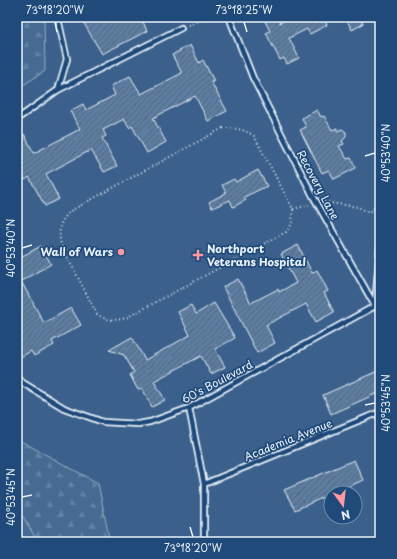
<svg xmlns="http://www.w3.org/2000/svg" width="397" height="559" font-family="'Playpen Sans',sans-serif">
  <defs>
    <pattern id="forest-firs" width="22" height="20" patternUnits="userSpaceOnUse"><rect width="22" height="20" fill="#476b93"/><path d="M5 1l3.5 6h-7zM16 11l3.5 6h-7z" fill="#6281a3"/></pattern>
    <pattern id="park-tufts" width="24" height="20" patternUnits="userSpaceOnUse"><rect width="24" height="20" fill="#476b93"/><path d="M3 7l-1-3M5 7V3M7 7l1-3M15 17l-1-3M17 17v-4M19 17l1-3" fill="none" stroke="#6281a3"/></pattern>
    <pattern id="building-hatch" width="6" height="6" patternUnits="userSpaceOnUse"><rect width="6" height="6" fill="#5d7da1"/><path d="M-1 1l2-2M0 6l6-6M5 7l2-2" fill="none" stroke="#53657a"/></pattern>
  </defs>
  <rect width="100%" height="100%" fill="#2b5482"/>
  <filter id="ink" filterUnits="userSpaceOnUse"><feTurbulence type="fractalNoise" baseFrequency=".025" numOctaves="2"/><feDisplacementMap in="SourceGraphic" scale="8" xChannelSelector="R" yChannelSelector="G"/><feConvolveMatrix kernelMatrix="1 2 1 2 8 2 1 2 1" color-interpolation-filters="sRGB"/></filter>
  <g filter="url(#ink)">
    <path fill="#3a608b" fill-rule="evenodd" d="M17,17h363v525h-342l-21,-35zM331,493h24v24h-24z"/>
    <path fill="url(#forest-firs)" stroke="#98aec6" d="M17,17h27l1,54 -28,18z
      M17,439l81,44 12,59h-93z"/>
    <path fill="url(#park-tufts)" stroke="#98aec6" d="M17,507l21,35h-21z"/>
    <path fill="url(#building-hatch)" stroke="#e8f1f8" d="M88,17h53l6,14 -45,23 -20,-34z
      M263,17h14l3,6 11,-6h32l4,8 -17,9 -3,-5 -18,9 10,20 -12,6 -3,-6 -4,2 -14,-27 4,-2z
      M345,17h15l3,7 -11,6z
      M190,45l9,18 4,-3 11,21 -3,1 16,29 -19,10 -13,-25 -42,22 13,24 -19,11 -15,-27 -3,2 -5,-9 -21,11 3,6 -4,2 15,28 -13,6 -13,-22 -45,24 13,25 -14,7 -16,-29 -4,3 -8,-15v-27l7,-4 10,19 46,-24 -10,-18 13,-7 3,6 29,-15 -4,-9 19,-10 11,18 41,-21 -10,-18z
      M317,110l4,7 3,-1 8,14 5,-2v3l5,-2 4,3v5l-4,4 2,3 -5,2 8,13 4,-1 5,10 -22,11 -5,-9 -7,3 -22,-43 6,-3 -4,-9z
      M258,170l9,16 -23,11 2,3 -13,7 -3,-7 -18,8 -3,-6 17,-9 -4,-8 12,-6 2,3z
      M298,245l14,28 5,-3 11,21 -4,2 10,19 -18,10 -10,-18 -40,21 9,18 -18,10 -34,-66 15,-8 13,24 27,-14 1,3 17,-9 -15,-29z
      M41,246l10,18 -30,17 23,42 27,-15 10,17 -29,16 2,4 -20,11 -3,-5 -14,8v-100z
      M214,303l21,35 -20,11 10,18 -14,7 -10,-18 -47,25 11,19 -13,7 -10,-19 -4,2 -8,-15 4,-3 -10,-17 -15,-5 23,-13 13,23 45,-25 -12,-23 13,-7 5,9z
      M380,370v22l-49,22 -8,-19z
      M354,460l9,20 -29,13h-3v1l-36,16 -11,-20z"/>
    <g fill="none" stroke-linecap="round" stroke-linejoin="round">
      <g stroke="#e8f1f8" stroke-width="8">
        <path id="service" d="M229,17l24,61 60,118 62,110 5,6
          M58,90l123,-62
          M17,119l41,-29 9,-31 -8,-36v-6
          M375,306l5,-59
          M17,377l6,6 41,25 39,14 35,2 12,-2 39,-14 186,-102
          M189,408l15,76v58
          M204,484l176,-72"/>
      </g>
      <path stroke="#e8f1f8" stroke-width="2" stroke-dasharray="1 3" stroke-linecap="butt" d="M188,25l21,-8
        M223,128c12,0 21,1 31,8l39,73 -1,15 -6,8 -160,86c-11,3 -20,3 -29,-4l-36,-69c-3,-16 -2,-24 11,-35z
        M324,202l34,5 8,4h6l8,-13
        M293,209l16,-4"/>
      <use href="#service" stroke="#1f4a7a" stroke-width="4.5"/>
    </g>
  </g>
  <path fill="none" stroke="#e8f1f8" stroke-width="1.5" d="M55,22l2,10M244,22l3,10M365,156l10,-3M22,248l10,-3M365,405l10,-2M22,497l10,-2M190,527l3,10"/>
  <g fill="#ff9aa2" stroke="#1f4a7a" stroke-width="1.5">
    <circle cx="121" cy="252" r="4"/>
    <path d="M196 249h4v4h4v4h-4v4h-4v-4h-4v-4h4z"/>
  </g>
  <g text-anchor="middle" stroke-width="3.5" stroke-linejoin="round" paint-order="stroke">
    <g font-size="11" fill="#e8f1f8" stroke="#1f4a7a">
      <text transform="translate(318 185) rotate(62)" y="4">Recovery Lane</text>
      <text transform="translate(217 382) rotate(-28)" y="4">60's Boulevard</text>
      <text transform="translate(288 440) rotate(-22)" y="4">Academia Avenue</text>
    </g>
    <g font-size="11" font-weight="bold" fill="#e8f1f8" stroke="#1f4a7a" text-anchor="start">
      <text x="207" y="253">Northport<tspan x="207" dy="13">Veterans Hospital</tspan></text>
      <text x="113" y="256" text-anchor="end">Wall of Wars</text>
    </g>
  </g>
  <rect width="397" height="559" fill="none" stroke="#1f4a7a" stroke-width="44"/>
  <g transform="translate(343 505) rotate(165)"><circle r="19" fill="#1f4a7a" stroke="#6f8dac"/>
  <path d="M0-3L7 15L0 10L-7 15Z" fill="#ff9aa2"/>
  <text y="-6" font-size="11" font-weight="bold" text-anchor="middle" fill="#e8f1f8">N</text>
  </g>
  <rect x="22" y="22" width="353" height="515" fill="none" stroke="#e8f1f8" stroke-width="1.5"/>
  <g font-size="10" text-anchor="middle" fill="#e8f1f8">
    <text x="55" y="14">73°18'20"W</text>
    <text x="244" y="14">73°18'25"W</text>
    <text transform="translate(386 153) rotate(-90)" y="4">40°53'40"N</text>
    <text transform="translate(11 248) rotate(-90)" y="4">40°53'40"N</text>
    <text transform="translate(386 403) rotate(-90)" y="4">40°53'45"N</text>
    <text transform="translate(11 497) rotate(-90)" y="4">40°53'45"N</text>
    <text x="193" y="552">73°18'20"W</text>
  </g>
</svg>
